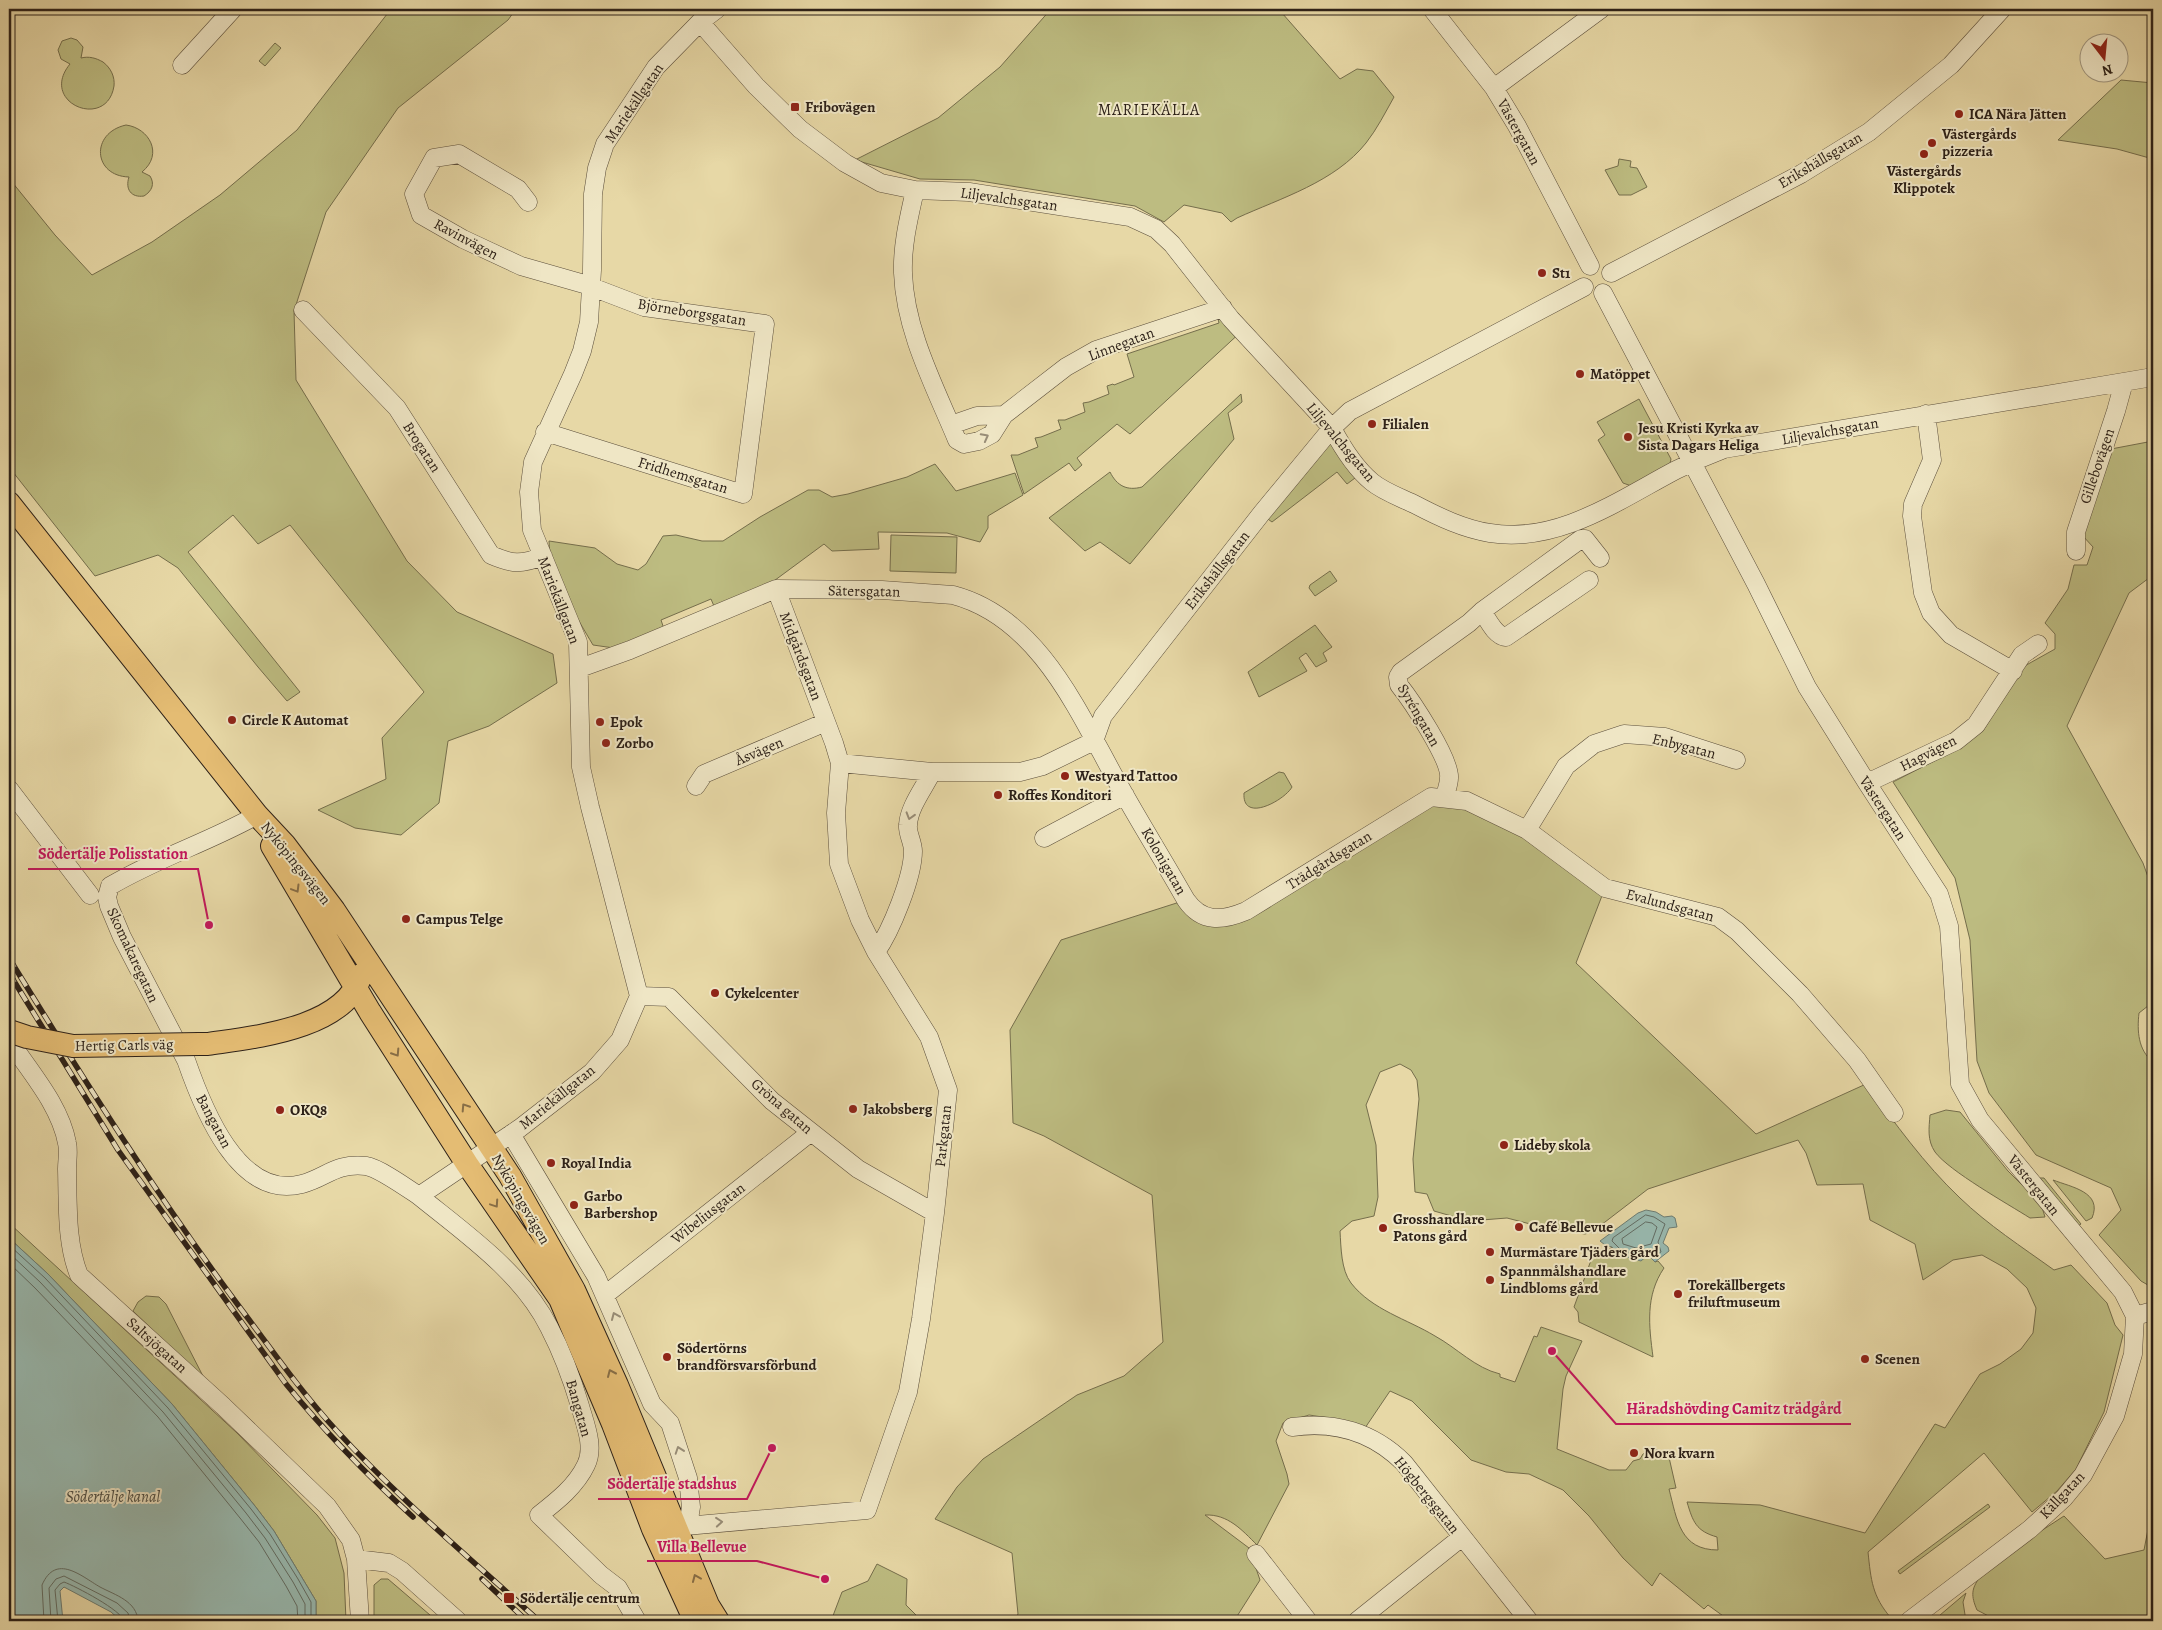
<svg xmlns="http://www.w3.org/2000/svg" width="2162" height="1630" font-family="Alegreya,serif">
  <rect width="100%" height="100%" fill="#e7d8a6"/>
  <filter id="stains"><feTurbulence type="fractalNoise" baseFrequency=".004" numOctaves="4"/><feColorMatrix values="0 0 0 0 .2 0 0 0 0 .09 0 0 0 0 .02 0 0 0 .5 -.17"/></filter>
  <radialGradient id="worn" r=".72"><stop offset=".6" stop-color="#630" stop-opacity="0"/><stop offset="1" stop-color="#630" stop-opacity=".3"/></radialGradient>
  <path fill="#bdbc81" stroke="#756e4c" fill-rule="evenodd" d="M391,9h125l-8,11 -110,88 -72,104 -32,99 2,69 111,181 50,51 96,42 4,29 -68,43 -41,15 -9,62 -38,32 -46,-7 -37,-18 68,-31 -4,-41 42,-46 -134,-167 -32,19 -25,-29 -45,37 112,140 -13,9 -29,-34 -80,-99 -20,-13 -63,21 -86,-109v-294l3,9 43,53 37,40 60,-33 68,-47 77,-65z
    M1051,9h236l-5,4 58,66 17,-10 16,2 21,26c-9,16 -17,32 -28,46 -31,39 -85,55 -129,75l-6,4 -9,-9 -38,-8 -20,17 -29,-16 -161,-26 -54,-1 -65,-19 83,-42 62,-51z
    M71,38l6,2 6,7 -2,11c8,-2 15,0 22,4 8,6 12,15 11,24 -7,45 -76,17 -44,-22l-9,-5 -3,-9 4,-9z
    M275,43l6,5 -16,18 -6,-5z
    M2121,80l32,3v76l-36,-10 -59,-9z
    M126,125c23,3 38,29 16,47l8,4c5,8 2,15 -6,20 -13,2 -19,-7 -15,-19 -36,-1 -39,-44 -3,-52z
    M1619,159l12,2 -1,6 7,1 10,19 -16,8h-12l-14,-25 13,-4z
    M1216,311l27,19 -113,104 -13,-10 -40,34 5,7 -7,6 -6,-8 -45,31 -13,-39h7l20,-8 -3,-9 6,-1 20,-8 -3,-9h7l20,-8 -2,-9 6,-1 20,-8 -2,-8 6,-2 1,1 20,-8 -7,-23 92,-31z
    M1241,394l1,8 -14,11 6,26 -104,125 -30,-22 -15,9 -36,-33 61,-46c7,14 17,19 32,15z
    M1639,399l32,60 -3,13 -31,16 -14,-5 -25,-43 7,-5 -8,-13z
    M1332,428l31,44 -16,12 -10,-12 -65,50 -11,-8z
    M2153,441v134l-24,18 -62,133 76,137 10,28v111l-14,11c-2,18 -1,37 14,49v184l-5,3 5,9v30l-12,-7 -42,-46 22,-25 -10,-22 -75,-33 -47,-62 -12,-32 -7,-121 -15,-62 -62,-96 43,-22 47,-29 38,-63 34,-19v-15l-10,-11 23,-34 6,-24h13l6,-18 -11,-12 29,-86z
    M935,464l21,27 59,-18 8,22 -35,21v12l-8,14 -33,-9 -69,-1 1,17 -47,2 -8,-7 -61,45 -47,22 -5,-12 -50,21 4,12 -51,16 -21,-3c-16,-27 -44,-73 -44,-104l46,7 22,16 21,6 8,-6 17,-28 13,-1 26,6h21l37,-24 48,-27h11l13,7 16,-3 59,-17z
    M891,535l66,2 -1,36 -66,-2z
    M1330,571l7,10 -22,15 -6,-8 1,-3z
    M1315,625l17,22 -9,6 4,8 -11,6 -10,-14 -7,5 8,13 -48,26 -11,-25z
    M1279,772l5,1 8,14c-7,13 -50,37 -48,6z
    M1431,797l36,4 138,87 -29,75 180,171 110,-50c29,39 58,80 94,114 28,27 62,49 94,72l17,-5 36,38 8,22 8,10 -19,77 -28,57 -19,22 -25,21 -48,-59 -116,99c3,28 4,44 23,66l-7,3h-154l-22,-16 -4,4 -44,-36 -8,13 -29,-28 -34,-42 -26,-26 -34,-16 -23,-2 -35,-12 -59,-59 -22,-10 -25,37 -29,-9 -27,-4 -26,8 -7,18 11,33 2,10 -32,61c-15,-15 -29,-31 -52,-30l44,33 11,32 -26,41h-220l4,-7 -6,-61 -77,-34 22,-32 26,-28 94,-64 47,-19 39,-34 -11,-147 -108,-59 -31,-13 -3,-93 51,-90 125,-40 37,17zM1400,1064l11,6 6,10 2,19 -6,60 2,33 12,2 7,17 35,10 38,-3 31,8 47,8 7,-2 56,-43 150,-49 8,13 11,32 46,-1 7,36 45,24 8,36 30,-20 29,-5 25,14 20,19 9,20 -3,25 -12,16 -21,15 -20,10 -35,54 -10,-4 -70,109 -105,-28 -73,-3c6,20 9,29 30,35l1,13c-38,0 -41,-30 -49,-61l7,-1 -8,-35 -17,-5 -8,6 -3,5 -7,2 -7,9h-17l-52,-21 6,-60 3,-13 16,-35 -41,-14 -4,10 -3,-1 -19,46 -15,-5v-3c-25,-6 -43,-26 -65,-38 -28,-17 -63,-26 -84,-53 -10,-13 -10,-36 -11,-52l12,-10 22,-5 4,-19 -2,-52 -10,-40 14,-33z
    M1946,1110l14,2 48,59 33,33 4,13 -15,1c-22,-14 -81,-47 -95,-66 -8,-12 -6,-24 -5,-37z
    M2040,1178h4l37,46 -3,2z
    M2053,1180c18,7 50,12 39,38l-6,3z
    M9,1223l228,210 80,82 18,23 9,35 2,48h-30v-20l-42,-70 -19,-25 -83,-102 -124,-130 -39,-36z
    M1612,1247l3,5 29,5 4,-2 7,7 3,-1 6,7c-19,28 -15,58 -11,89l-74,-35 -1,-10 -4,-5 20,-55 13,-1z
    M146,1296l13,1 7,7 39,76 -72,-69 5,-9z
    M1988,1504l2,3 -90,67 -2,-3z
    M2153,1514v107h-155l-21,-11c-6,-14 -6,-21 3,-33l61,-46 23,-15 41,43 39,-9 6,-31z
    M877,1564l30,15 -1,26 16,16h-91l11,-29 26,-11z
    M381,1579h7l49,42h-63v-36z
    M1966,1593l-3,9 3,19h-33z"/>
  <path fill="#98b8ae" stroke="#6d7c72" d="M1646,1210l10,2 8,5 8,-1 3,2 2,9 -8,1 -6,15 5,4 1,4 -14,11 -7,-7 -7,6 -22,-6 -7,-8 -7,-2 -5,-4 38,-28z
    M9,1238l39,36 124,130 83,102 19,25 42,70v20h-195l-10,-9 -47,-25 -4,4 3,30h-54z"/>
  <g fill="none" stroke-linecap="round" stroke-linejoin="round">
    <path stroke="#626c63" stroke-width="1" d="M1646,1215l8,2 11,7 -7,18 3,10 -5,3 -10,-4 -8,4 -17,-5 -9,-9 1,-3z
      M1646,1222l6,1 5,4 -6,17 -15,4 -13,-4 -1,-5z
      M9,1245l36,33 123,130 83,101 19,25 28,45 13,23v19
      M9,1253l31,29 123,130 83,101 19,25 28,44 12,22v17
      M9,1263l26,25 123,129 82,101 19,24 27,44 11,20 1,15
      M44,1621l-2,-36c14,-32 39,-9 58,2 15,8 37,14 38,34
      M51,1621l-2,-33 7,-9 8,-3 53,27 11,10 2,8
      M58,1621l-3,-31 5,-6 4,-2c11,4 59,29 60,39"/>
    <g stroke="#5c4f3c" stroke-width="19">
      <path id="minor" d="M1432,9l62,79 23,38 73,140
        M700,22l56,64 44,43 45,34 36,20 34,7 54,2 161,25 26,12 16,15 59,75 101,109c10,19 23,40 40,54 12,10 30,16 44,23 23,12 48,24 74,28 68,11 129,-33 186,-63 16,-8 32,-15 48,-21l429,-72
        M182,65l51,-56
        M1494,88l107,-79
        M915,190c-6,27 -13,55 -12,83 2,58 32,114 54,167l7,4 15,-3 13,-7 12,-19 62,-48 30,-17 127,-42
        M528,202l-10,-13 -59,-35 -25,4 -20,36 7,21 42,24 58,27 63,18 60,23 121,17 -22,170 -198,-62
        M1611,273l190,-99 68,-42 82,-67 51,-56
        M1603,293l153,291 51,103 60,96 72,111 10,32 11,158 20,36 143,172 12,24 -2,38 -18,62 -32,59 -19,23 -34,31 -121,92
        M303,310l94,98 94,147c21,9 30,10 52,1
        M1926,414l6,46 -19,44 -1,12 11,77 8,20 20,22 62,36
        M951,425l26,-9 27,-1
        M2076,551v-19l40,-121 8,-29
        M1482,611c6,9 13,25 24,26l83,-57
        M580,668l50,-18 146,-61 106,1 71,5c87,23 126,119 166,190 21,38 45,76 67,115 16,23 36,21 60,11l185,-114 36,4 60,29 78,58 113,29 19,14 63,63 57,66 37,53
        M840,763l92,9h88l23,-6 51,-25 9,-25 158,-202 71,-86 18,-17 234,-124
        M1867,783l89,-42 20,-16 46,-70 16,-11
        M696,786l8,-12 122,-52
        M9,789l81,106
        M1445,797c1,-6 4,-13 4,-19 2,-18 -38,-78 -50,-93l-1,-8 3,-5 68,-49 13,-12 99,-72h4l15,19
        M257,815c-48,27 -100,43 -147,71l-3,11 2,9 13,31 64,123c16,46 52,141 116,124 26,-7 32,-21 64,-18 13,2 41,22 53,30
        M1527,830l39,-64 28,-22 30,-10 41,3 71,23
        M1044,838l81,-43
        M876,952c15,-21 37,-75 37,-101 0,-9 -6,-18 -5,-26 1,-18 16,-37 24,-53
        M639,996l30,1 103,104 86,68 77,44
        M9,1040c21,32 51,65 58,103 2,8 0,18 0,26 1,35 -1,74 12,106l144,131 104,100 24,34 5,19 4,62
        M511,1134l85,142 56,128 18,19 18,55 3,29 -3,18
        M605,1295l206,-163
        M2135,1316l18,-5
        M1292,1427c42,-6 81,5 112,36l125,158
        M663,1528l204,-18 41,-118 13,-73 14,-106 13,-123 -19,-53 -53,-85 -16,-32 -21,-56 -3,-51 4,-50 -6,-20 -58,-154
        M1256,1554l52,67
        M356,1559l33,4 13,8 56,50
        M637,1621l-19,-33 -17,-13 -62,-60c18,-14 37,-29 47,-50 9,-18 -1,-41 -6,-59 -8,-27 -18,-54 -31,-79 -28,-55 -83,-93 -130,-131l101,-68 72,-56 28,-32 19,-44 -49,-189 -9,-40 -3,-125 -46,-112 -3,-38 4,-30 40,-88 9,-23 7,-29 3,-52 1,-76 4,-26 8,-24 51,-77 44,-45 17,-13
        M1357,1621l105,-84"/>
    </g>
    <g stroke="#2d2118" stroke-width="24">
      <path id="major" d="M9,503l248,312 28,30 49,65 176,266 64,114 43,95 91,220 10,16
        M272,846l98,166 97,152 93,135 53,125 40,105 42,92
        M199,1044h9c46,-7 137,-15 153,-69"/>
    </g>
    <use href="#minor" stroke="#efe6c5" stroke-width="18"/>
    <use href="#major" stroke="#e4bc73" stroke-width="22"/>
    <g stroke="#2d2118" stroke-width="5.5">
      <path id="rail" d="M9,958c73,119 148,238 232,351 31,41 60,83 95,121 63,69 135,129 203,191
        M9,973l109,177 168,234c39,48 81,91 127,133
        M482,1579l45,42"/>
    </g>
    <use href="#rail" stroke="#efe6c5" stroke-width="4" stroke-dasharray="11" stroke-linecap="butt"/>
    <g stroke="#2d2118" stroke-width="24" stroke-linecap="butt">
      <path id="major-bridge" d="M9,1031l18,6 46,9 126,-2"/>
    </g>
    <use href="#major-bridge" stroke="#e4bc73" stroke-width="22"/>
  </g>
  <defs><path id="oneway-chevron" d="M-2-3.5L2.5 0L-2 3.5" fill="none" stroke-width="1.6" stroke-linecap="round" stroke-linejoin="round" transform="scale(1.25)"/></defs>
  <g stroke="#988d77">
    <use href="#oneway-chevron" transform="translate(985 437) rotate(-28)"/>
    <use href="#oneway-chevron" transform="translate(910 816) rotate(107)"/>
    <use href="#oneway-chevron" transform="translate(615 1316) rotate(-113)"/>
    <use href="#oneway-chevron" transform="translate(679 1450) rotate(-109)"/>
    <use href="#oneway-chevron" transform="translate(719 1522) rotate(-5)"/>
  </g>
  <g stroke="#886e46">
    <use href="#oneway-chevron" transform="translate(296 889) rotate(59)"/>
    <use href="#oneway-chevron" transform="translate(396 1053) rotate(57)"/>
    <use href="#oneway-chevron" transform="translate(465 1107) rotate(-123)"/>
    <use href="#oneway-chevron" transform="translate(495 1204) rotate(56)"/>
    <use href="#oneway-chevron" transform="translate(611 1373) rotate(-114)"/>
    <use href="#oneway-chevron" transform="translate(696 1578) rotate(-113)"/>
  </g>
  <g fill="#8f2418" stroke="#efe6c5" stroke-width="2">
    <rect x="790" y="102" width="10" height="10" rx="2.5"/>
    <circle cx="1959" cy="114" r="5"/>
    <circle cx="1932" cy="143" r="5"/>
    <circle cx="1924" cy="154" r="5"/>
    <circle cx="1542" cy="273" r="5"/>
    <circle cx="1580" cy="374" r="5"/>
    <circle cx="1372" cy="424" r="5"/>
    <circle cx="1628" cy="437" r="5"/>
    <circle cx="232" cy="720" r="5"/>
    <circle cx="600" cy="722" r="5"/>
    <circle cx="606" cy="743" r="5"/>
    <circle cx="1065" cy="776" r="5"/>
    <circle cx="998" cy="795" r="5"/>
    <circle cx="406" cy="919" r="5"/>
    <circle cx="715" cy="993" r="5"/>
    <circle cx="853" cy="1109" r="5"/>
    <circle cx="280" cy="1110" r="5"/>
    <circle cx="1504" cy="1145" r="5"/>
    <circle cx="551" cy="1163" r="5"/>
    <circle cx="574" cy="1205" r="5"/>
    <circle cx="1519" cy="1227" r="5"/>
    <circle cx="1383" cy="1228" r="5"/>
    <circle cx="1490" cy="1252" r="5"/>
    <circle cx="1490" cy="1280" r="5"/>
    <circle cx="1678" cy="1294" r="5"/>
    <circle cx="667" cy="1357" r="5"/>
    <circle cx="1865" cy="1359" r="5"/>
    <circle cx="1634" cy="1453" r="5"/>
    <rect x="503" y="1592" width="12" height="12" rx="2.5"/>
  </g>
  <g text-anchor="middle" stroke-width="4" stroke-linejoin="round" paint-order="stroke">
    <g font-size="15" fill="#2d2118" stroke="#efe6c5">
      <text transform="translate(634 103) rotate(-56)" y="5">Mariekällgatan</text>
      <text transform="translate(1519 132) rotate(61)" y="5">Västergatan</text>
      <text transform="translate(1820 160) rotate(-31)" y="5">Erikshällsgatan</text>
      <text transform="translate(1009 199) rotate(8)" y="5">Liljevalchsgatan</text>
      <text transform="translate(466 239) rotate(28)" y="5">Ravinvägen</text>
      <text transform="translate(692 312) rotate(9)" y="5">Björneborgsgatan</text>
      <text transform="translate(1121 344) rotate(-21)" y="5">Linnegatan</text>
      <text transform="translate(1830 431) rotate(-10)" y="5">Liljevalchsgatan</text>
      <text transform="translate(1341 442) rotate(50)" y="5">Liljevalchsgatan</text>
      <text transform="translate(422 447) rotate(57)" y="5">Brogatan</text>
      <text transform="translate(2097 466) rotate(-71)" y="5">Gillebovägen</text>
      <text transform="translate(683 475) rotate(17)" y="5">Fridhemsgatan</text>
      <text transform="translate(1217 570) rotate(-52)" y="5">Erikshällsgatan</text>
      <text transform="translate(864 591) rotate(1)" y="5">Sätersgatan</text>
      <text transform="translate(559 600) rotate(69)" y="5">Mariekällgatan</text>
      <text transform="translate(801 656) rotate(69)" y="5">Midgårdsgatan</text>
      <text transform="translate(1419 715) rotate(60)" y="5">Syréngatan</text>
      <text transform="translate(1684 746) rotate(14)" y="5">Enbygatan</text>
      <text transform="translate(759 751) rotate(-23)" y="5">Åsvägen</text>
      <text transform="translate(1928 753) rotate(-27)" y="5">Hagvägen</text>
      <text transform="translate(1883 808) rotate(57)" y="5">Västergatan</text>
      <text transform="translate(1329 860) rotate(-32)" y="5">Trädgårdsgatan</text>
      <text transform="translate(1164 861) rotate(60)" y="5">Kolonigatan</text>
      <text transform="translate(296 863) rotate(51)" y="5">Nyköpingsvägen</text>
      <text transform="translate(1670 905) rotate(15)" y="5">Evalundsgatan</text>
      <text transform="translate(133 955) rotate(65)" y="5">Skomakaregatan</text>
      <text transform="translate(124 1045) rotate(-1)" y="5">Hertig Carls väg</text>
      <text transform="translate(557 1097) rotate(-39)" y="5">Mariekällgatan</text>
      <text transform="translate(782 1106) rotate(41)" y="5">Gröna gatan</text>
      <text transform="translate(214 1121) rotate(62)" y="5">Bangatan</text>
      <text transform="translate(943 1136) rotate(-84)" y="5">Parkgatan</text>
      <text transform="translate(2034 1185) rotate(51)" y="5">Västergatan</text>
      <text transform="translate(521 1199) rotate(60)" y="5">Nyköpingsvägen</text>
      <text transform="translate(708 1213) rotate(-38)" y="5">Wibeliusgatan</text>
      <text transform="translate(157 1345) rotate(42)" y="5">Saltsjögatan</text>
      <text transform="translate(579 1408) rotate(74)" y="5">Bangatan</text>
      <text transform="translate(1427 1495) rotate(51)" y="5">Högbergsgatan</text>
      <text transform="translate(2062 1495) rotate(-47)" y="5">Källgatan</text>
    </g>
    <g font-size="15" font-weight="bold" fill="#2d2118" stroke="#efe6c5" text-anchor="start">
      <text x="805" y="112">Fribovägen</text>
      <text x="1969" y="119">ICA Nära Jätten</text>
      <text x="1942" y="139">Västergårds<tspan x="1942" dy="17">pizzeria</tspan></text>
      <text x="1924" y="176" text-anchor="middle">Västergårds<tspan x="1924" dy="17">Klippotek</tspan></text>
      <text x="1552" y="278">St1</text>
      <text x="1590" y="379">Matöppet</text>
      <text x="1382" y="429">Filialen</text>
      <text x="1638" y="433">Jesu Kristi Kyrka av<tspan x="1638" dy="17">Sista Dagars Heliga</tspan></text>
      <text x="242" y="725">Circle K Automat</text>
      <text x="610" y="727">Epok</text>
      <text x="616" y="748">Zorbo</text>
      <text x="1075" y="781">Westyard Tattoo</text>
      <text x="1008" y="800">Roffes Konditori</text>
      <text x="416" y="924">Campus Telge</text>
      <text x="725" y="998">Cykelcenter</text>
      <text x="863" y="1114">Jakobsberg</text>
      <text x="290" y="1115">OKQ8</text>
      <text x="1514" y="1150">Lideby skola</text>
      <text x="561" y="1168">Royal India</text>
      <text x="584" y="1201">Garbo<tspan x="584" dy="17">Barbershop</tspan></text>
      <text x="1393" y="1224">Grosshandlare<tspan x="1393" dy="17">Patons gård</tspan></text>
      <text x="1529" y="1232">Café Bellevue</text>
      <text x="1500" y="1257">Murmästare Tjäders gård</text>
      <text x="1500" y="1276">Spannmålshandlare<tspan x="1500" dy="17">Lindbloms gård</tspan></text>
      <text x="1688" y="1290">Torekällbergets<tspan x="1688" dy="17">friluftmuseum</tspan></text>
      <text x="677" y="1353">Södertörns<tspan x="677" dy="17">brandförsvarsförbund</tspan></text>
      <text x="1875" y="1364">Scenen</text>
      <text x="1644" y="1458">Nora kvarn</text>
      <text x="520" y="1603">Södertälje centrum</text>
    </g>
    <g font-size="16" letter-spacing="1" fill="#2d2118" stroke="#efe6c5">
      <text x="1149" y="115">MARIEKÄLLA</text>
    </g>
    <g font-size="16" font-style="italic" fill="#4d4e45" stroke="#efe6c5">
      <text x="113" y="1502">Södertälje kanal</text>
    </g>
  </g>
  <path fill="none" stroke="#c2185b" stroke-width="2" d="M209 925L198 869H28M1552 1351L1616 1424H1851M772 1448L747 1499H598M825 1579L757 1561H647"/>
  <g fill="#c2185b" stroke="#efe6c5" stroke-width="2">
    <circle cx="209" cy="925" r="5"/>
    <circle cx="1552" cy="1351" r="5"/>
    <circle cx="772" cy="1448" r="5"/>
    <circle cx="825" cy="1579" r="5"/>
  </g>
  <g font-size="16" text-anchor="middle" font-weight="bold" fill="#c2185b" stroke="#efe6c5" stroke-width="4" stroke-linejoin="round" paint-order="stroke">
    <text x="113" y="859">Södertälje Polisstation</text>
    <text x="1734" y="1414">Häradshövding Camitz trädgård</text>
    <text x="672" y="1489">Södertälje stadshus</text>
    <text x="702" y="1552">Villa Bellevue</text>
  </g>
  <rect width="2162" height="1630" fill="none" stroke="#e7d8a6" stroke-width="30"/>
  <rect x="10" y="10" width="2142" height="1610" fill="none" stroke="#2d2118" stroke-width="2.5"/>
  <rect x="15" y="15" width="2132" height="1600" fill="none" stroke="#2d2118"/>
  <g transform="translate(2104 58) rotate(164)"><circle r="24" fill="#efe6c5" stroke="#a19780"/>
  <path d="M0-4L9 19L0 12L-9 19Z" fill="#8f2418"/>
  <text y="-8" font-size="14" font-weight="bold" text-anchor="middle" fill="#2d2118">N</text>
  </g>
  <rect width="100%" height="100%" filter="url(#stains)"/>
  <rect width="100%" height="100%" fill="url(#worn)"/>
</svg>
